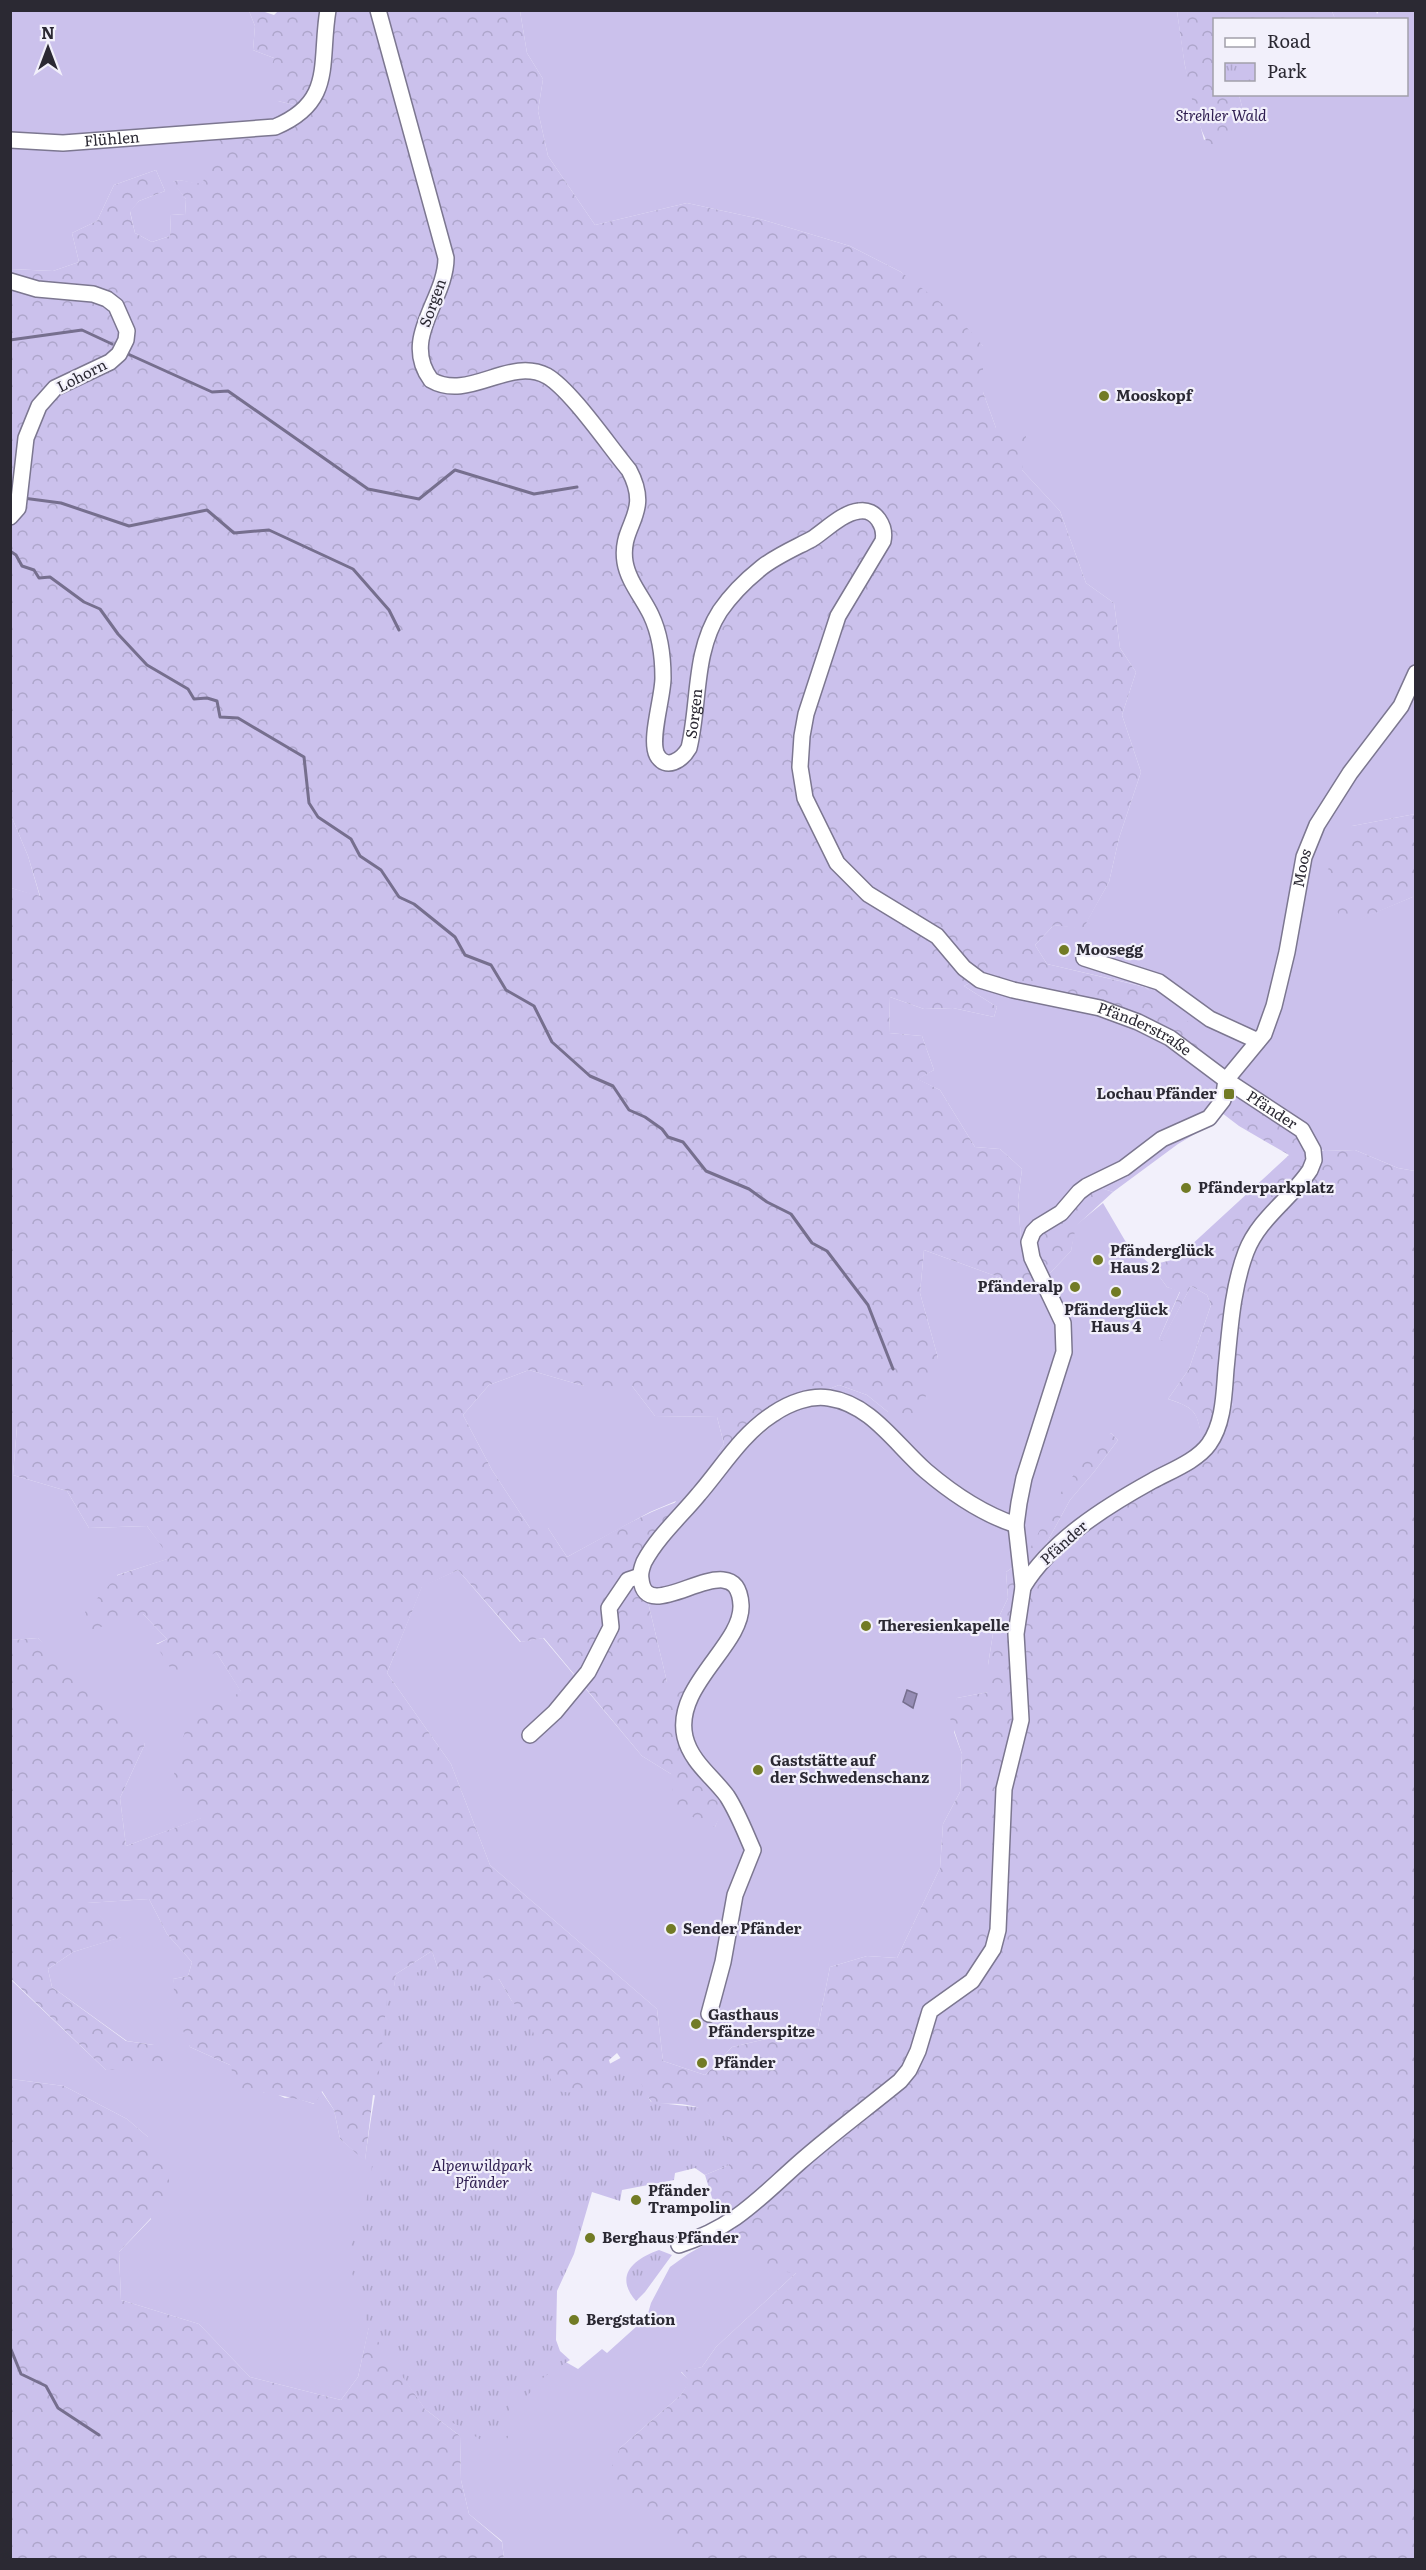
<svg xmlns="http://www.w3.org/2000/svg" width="1426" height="2570" font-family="Literata,serif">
  <defs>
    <pattern id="forest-crowns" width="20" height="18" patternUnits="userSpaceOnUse" patternTransform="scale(1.5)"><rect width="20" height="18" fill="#cbc1ec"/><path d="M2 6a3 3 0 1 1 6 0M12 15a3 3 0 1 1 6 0" fill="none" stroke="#aea6cb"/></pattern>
    <pattern id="park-tufts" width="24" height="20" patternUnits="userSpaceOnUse" patternTransform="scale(1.5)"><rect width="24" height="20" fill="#cbc1ec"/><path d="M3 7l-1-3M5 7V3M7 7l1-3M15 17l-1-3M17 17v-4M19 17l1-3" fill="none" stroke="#aea6cb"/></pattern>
  </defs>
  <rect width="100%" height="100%" fill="#f2f0fb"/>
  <path fill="#cbc1ec" d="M10,11h239l6,15 -2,24 21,8 4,43 20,5 -91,68 -5,11 -23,-5 -6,2 13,17 -1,16 -14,-1 -1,22 -18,6 -17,-9 -5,-22 9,-10 26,-10 -9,-21 -42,15 -17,36 -25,12 7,29 -26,9 -42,-2z
    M520,11h657l8,55 19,74 41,-22 -6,-23 167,-1v-74l-71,-1 -3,-8h44l1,3 2,-3h36v803l-63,12 -10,100 73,-30v275l-17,-3 -43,-18 -31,1 -25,-18 -77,-20 -7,9 -37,22 -65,48 -18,-6 -40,41 -4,-2 -30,14 -3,-39 4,-31 -22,-20 -25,-2 -35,-57 -23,-11 17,-9 -12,-34 -33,-3 1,-36 34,12 29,-1 41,9 3,-10 -33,-21 20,-10 154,38 61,35 -53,-62 -99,-23 -12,-19 19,-20 29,3 26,-46 10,-44 22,-66 -19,-57 14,-43 -16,-24 -6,-45 -28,-20 -26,-72 -38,-41 -26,-42 -13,-36v-46l-82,-74 -51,-26 -90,-27 -73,-16 -92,22 -47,-69 -10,-45 5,-32 -16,-26z
    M10,813l18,43 12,41 -29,-9z
    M1103,1203l24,41 24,21 16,22 13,4 -21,48 3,1 29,-54 16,9 4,10 -22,64 -21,30c30,10 28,13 35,42l29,-72 1,34 -10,31 -183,121 30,-55 24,-28 24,-32 -7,-7 -87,127 -18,12 2,26 -14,29 -6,38v27l-31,6 -3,34 8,22 -2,38 -17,32 -3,44 -43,90 -30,-2 -37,11 -12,60 -86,20 -27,28 -42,-14 -6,-52 -167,-144 -39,-101 -64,-91 35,-87 36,-16 62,72 23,-4 99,118 29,18 44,53 4,-10 -52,-135 -19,-80 -18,-24 6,-14 40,-63 -26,11 -83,45 -19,-29h-18l-38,-58 -29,-55 26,-30 40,-15 55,16h48l23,30 62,1 7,27 -7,10 11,9 74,-63 37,-15 28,10 21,17 50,-54 -18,-65 4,-43 110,40 37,-39 4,-25z
    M10,1421l7,5 -4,49 54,16 22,37 58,-2 24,32 -54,17 26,39 24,25 -11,5 60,8 26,41 -40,125 -76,28 -6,-48 25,-54 -107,-106 -27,2z
    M149,1899l18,35 25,28 -4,14 -15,3 17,68 40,18 34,28h10l11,5 8,-1 21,7 7,-13 13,19 6,29 25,21c8,-63 22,-124 31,-186l36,-23 16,48 51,-20 33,57 56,156 -36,98 -1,50 13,21 14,8 24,-20 5,4 40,-36 4,-14 19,-36 18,-13 46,-26 1,4 62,40 -81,75 -14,20 -21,5 9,9 -9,14 -61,53 83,111h-199l-2,-18 -33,-27 -8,-34 -1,-44 -35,-27 -56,-82 -11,50 -17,23 -91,-23 -51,-53 -78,-24 -2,-48 32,-33 -3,-82 -21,-18 -63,-33 -53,-7 -1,-100 96,91 48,-25 -27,-4 -75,-54 -4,-18 25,-17 48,-15 -35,-34z"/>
  <path fill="url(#forest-crowns)" d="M279,10l241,1 7,42 16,26 -5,32 10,45 47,69 92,-22 73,16 90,27 51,26 53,41 29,33v46l13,36h31l-5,42 38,41 26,72 28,20 6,45 16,24 -14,43 19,57 -22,66 -10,44 -26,47 -29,-4 -19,20 12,19 98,23 46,37 9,26 -62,-36 -154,-38 -20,10 33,21 -3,10 -41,-9 -29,1 -34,-12 -1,36 33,3 12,34 -16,9 22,11 35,57 25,2 22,20 -4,31 3,39 30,-14 4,2 40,-41 18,6 -37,34 -5,25 -37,39 -110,-40 -4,43 18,65 -21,65 -29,-11 -21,-17 -28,-10 -37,15 -90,74 -7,-15 12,-5 7,-10 -7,-27 -62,-1 -23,-30h-48l-55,-16 -40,15 -26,30 29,55 38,58h18l19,29c43,-23 85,-50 132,-62l-63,69 -6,14 18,24 19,80 23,12 -10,26 48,80 -13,27 -40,-18 -4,-35 -29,-18 -98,-118 -23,4 -63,-72 -36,17 -35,86 64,91 39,101 167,144 6,52 42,14 27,-28 86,-20 12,-60 37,-11 30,2 43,-90 3,-44 17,-32 2,-38 -12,-36 7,-20 31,-6v-27l6,-38 14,-29 -2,-26 18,-12 33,-62 31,-43 23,-22 7,7 -24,32 -24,28 -30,55 68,-44 82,-42 33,-35 10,-31 -1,-32 -29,72c-7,-30 -4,-34 -35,-44l21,-30 22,-64 -4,-10 -16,-9 -29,55 -3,-2 21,-47 -13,-5 -16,-22 25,-6 113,-104 -50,-29 -17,-13 9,-21 92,59 32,-1 43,18 17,3v1388h-712l-97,-79 14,-32 61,-53 8,-14 -8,-10 21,-4 14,-20 80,-74 -28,-3 -23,-20 -10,-18 -3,-16 -5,4 -11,-9 -11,-36 24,-10c-19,-54 -14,-63 -76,-61l-36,-51 -8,7 7,25 -21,32 -51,-28 -12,-53 -33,-57 -22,24 -29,-4 -16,-48 -36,23 -9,63 35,68 -49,-10 -8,66 -25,-22 -6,-29 -12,-19 -7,13c-26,-8 -49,-11 -77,-15l-8,-24 -40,-18 -14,-33 -3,-35 15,-3 4,-14 -25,-28 -18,-35 -62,4 35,34 -49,15 -25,17 4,18 74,54 28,4 13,8 -3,13 -58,4 -95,-91v-339l27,-2 85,73 22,33 -25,54 6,48 75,-28 -32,-24 19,-75 53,-27 -25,-40 -40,25 -20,-32 11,-6 -24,-25 -52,16 -6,-18 33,-37 52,-17 -23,-32 -58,2 -22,-37 -54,-16 4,-48 -7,-6 1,-533 29,8 -12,-40 -18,-43v-544l43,2 26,-9 -7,-29 25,-12 17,-36 42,-15 9,21 -26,10 -9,11 5,21 17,9 18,-6 1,-22 14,1 1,-16 -14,-17 7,-2 23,4 19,-47 39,-3 38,-28 -20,-5 -12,-14 8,-29 -21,-8 2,-24 -6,-15h13l12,4z
    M1177,11h155l3,8 -121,1v74l25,1 6,23 -18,29 -13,7c-24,-35 -31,-101 -37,-143z
    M1415,814v82l-73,31 -16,-54 26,-47z
    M11,2079l53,7 63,33 21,18 17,25 6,28 -20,28 -32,34 2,48 78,24 51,53 91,23 17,-23 11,-51 56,83 35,27 1,44 8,34 33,28 2,17 -493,1z"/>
  <path fill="url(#park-tufts)" d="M423,1969h47l28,18 30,31 27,73 20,2 28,-8 -3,-16 26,-14 25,47 52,6 26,31v26l-24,10 -10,-7 -20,5 -1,7 -52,10 -2,11 -28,-9 -18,62 -17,37 -1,49 4,11 10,9 -26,17 -17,19 -10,-1 -6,3 -3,21 2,15 -8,13 -18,-5 -23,-15 -36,-18 -57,-82 -21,-71 12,-31v-11l4,-1 8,-33 5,-80 12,-110z
    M659,2250l13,5 -27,37 -9,9c-22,-25 -3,-42 23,-51z"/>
  <path fill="#968db5" stroke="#766f8e" stroke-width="1.5" d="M907,1690l10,4 -4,14 -10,-6z"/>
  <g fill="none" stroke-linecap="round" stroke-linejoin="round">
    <path stroke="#766f8e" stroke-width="3" d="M10,340l72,-10 30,14
      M128,354l84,38 16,-1 140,98 51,10 36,-29 79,24 43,-7
      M23,498l38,5 68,23 78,-16 27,23 35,-3 84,39 36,41 10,20
      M10,551l6,4 6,11 12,4 5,8 11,-1 34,25 16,7 18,25 29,31 41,24 6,10 13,-1 10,3 3,16 18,1 66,39 5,46 9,14 33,22 9,17 21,14 18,27 15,7 41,33 10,18 26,10 15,25 28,16 18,36 38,34 23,10 16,24 16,7 17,12 6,8 15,5 23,29 43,18 18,13 24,12 21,29 15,8 41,54 25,64
      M10,2347l11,27 25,12 12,22 41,27"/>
    <g stroke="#7c7790" stroke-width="18">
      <g id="minor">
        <path id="s1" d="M378,10l68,248c0,42 -46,80 -15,122 38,22 78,-24 116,-4 24,14 62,70 82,94 24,45 -10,54 -4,92 3,19 18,36 26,53 9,19 12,42 12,63 0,19 -14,62 -6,77 9,16 25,5 32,-7 11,-46 4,-95 31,-137 11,-16 26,-31 41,-43 15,-12 34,-20 51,-29 14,-9 30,-26 47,-28 17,-3 27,16 24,30l-45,75 -32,98 -4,22 -2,31 5,31 32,65 31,31 69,42 27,32 16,12 33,10 87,18 38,14 32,16 56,42 76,50 11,20 1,10 -4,10c-19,29 -51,48 -64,82 -14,37 -16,78 -20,117 -2,24 -2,54 -17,75 -12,17 -39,27 -57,37 -47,26 -100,59 -129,106"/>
        <path id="s2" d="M10,140l53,3 212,-16c60,-25 44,-64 53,-117"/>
        <path d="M10,281l27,8 56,5 14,5 9,7 11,25 -1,9 -7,14 -9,8 -55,26 -16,18 -13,32 -8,70 -8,9"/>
        <path d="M1084,958l75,24 51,37 48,22"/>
        <path id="s3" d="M1226,1080l38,-46 10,-28 13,-54 17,-95 13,-32 33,-52 51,-67 15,-33"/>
        <path d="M530,1735l25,-23 33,-40 23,-45 -2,-19 19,-28 12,-4"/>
        <path d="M709,2014l14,-52 12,-67 18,-45c-8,-18 -15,-37 -26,-54 -14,-19 -36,-34 -42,-59 -12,-51 58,-92 56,-132 -4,-67 -95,27 -100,-26 -1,-5 1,-12 3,-17 14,-26 37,-46 55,-68 24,-28 43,-60 74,-80 16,-11 37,-19 56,-16 42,6 67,47 97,73 27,23 57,43 90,54"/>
        <path d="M679,2245c57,-19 78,-45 121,-83 32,-28 67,-54 100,-81l9,-11 9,-19 12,-40 42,-30 21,-32 5,-19 6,-141 17,-69 -5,-86 7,-47 -7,-62 3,-22 5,-25 40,-126 -1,-29 -31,-65 -3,-16 4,-10 5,-5 23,-14 18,-21 8,-6 37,-18 38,-29 47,-21 14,-18 3,-20"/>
      </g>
    </g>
    <use href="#minor" stroke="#fff" stroke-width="15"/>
  </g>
  <g fill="#727b25" stroke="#f2f0fb" stroke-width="2">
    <circle cx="1104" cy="396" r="6"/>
    <circle cx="1064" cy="950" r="6"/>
    <rect x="1223" y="1088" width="12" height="12" rx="3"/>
    <circle cx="1186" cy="1188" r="6"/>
    <circle cx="1098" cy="1260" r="6"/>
    <circle cx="1075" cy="1287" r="6"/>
    <circle cx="1116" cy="1292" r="6"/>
    <circle cx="866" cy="1626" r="6"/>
    <circle cx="758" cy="1770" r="6"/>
    <circle cx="671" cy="1929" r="6"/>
    <circle cx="696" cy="2024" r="6"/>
    <circle cx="702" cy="2063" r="6"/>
    <circle cx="636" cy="2200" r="6"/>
    <circle cx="590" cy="2238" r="6"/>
    <circle cx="574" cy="2320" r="6"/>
  </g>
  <g text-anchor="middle" stroke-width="4.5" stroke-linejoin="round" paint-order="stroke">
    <g font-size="15" font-style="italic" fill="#2e1d50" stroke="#f2f0fb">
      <text x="1221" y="121">Strehler Wald</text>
      <text x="482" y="2171">Alpenwildpark<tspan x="482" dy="17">Pfänder</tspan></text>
    </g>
    <g font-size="15" fill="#2b2933" stroke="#f2f0fb">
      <text dy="5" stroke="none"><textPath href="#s2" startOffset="102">Flühlen</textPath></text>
      <text transform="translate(433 303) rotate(-70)" y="5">Sorgen</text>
      <text transform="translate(82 376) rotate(-27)" y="5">Lohorn</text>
      <text dy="5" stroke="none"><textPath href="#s1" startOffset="1004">Sorgen</textPath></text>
      <text dy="5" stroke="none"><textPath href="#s3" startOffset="230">Moos</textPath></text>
      <text dy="5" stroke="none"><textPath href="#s1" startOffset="2036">Pfänderstraße</textPath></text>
      <text dy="5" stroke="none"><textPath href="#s1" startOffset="2188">Pfänder</textPath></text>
      <text transform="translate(1064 1543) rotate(-42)" y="5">Pfänder</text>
    </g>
    <g font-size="15" font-weight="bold" fill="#2b2933" stroke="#f2f0fb" text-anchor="start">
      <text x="1116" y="401">Mooskopf</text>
      <text x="1076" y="955">Moosegg</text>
      <text x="1217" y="1099" text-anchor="end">Lochau Pfänder</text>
      <text x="1198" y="1193">Pfänderparkplatz</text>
      <text x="1110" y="1256">Pfänderglück<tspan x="1110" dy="17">Haus 2</tspan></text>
      <text x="1063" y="1292" text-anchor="end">Pfänderalp</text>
      <text x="1116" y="1315" text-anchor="middle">Pfänderglück<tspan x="1116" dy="17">Haus 4</tspan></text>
      <text x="878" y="1631">Theresienkapelle</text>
      <text x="770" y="1766">Gaststätte auf<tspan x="770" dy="17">der Schwedenschanz</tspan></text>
      <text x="683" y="1934">Sender Pfänder</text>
      <text x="708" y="2020">Gasthaus<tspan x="708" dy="17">Pfänderspitze</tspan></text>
      <text x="714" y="2068">Pfänder</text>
      <text x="648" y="2196">Pfänder<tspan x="648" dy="17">Trampolin</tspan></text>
      <text x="602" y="2243">Berghaus Pfänder</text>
      <text x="586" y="2325">Bergstation</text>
    </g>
  </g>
  <rect width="1426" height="2570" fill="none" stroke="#2b2933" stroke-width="24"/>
  <rect x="1213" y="18" width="195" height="78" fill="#f2f0fb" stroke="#a2a0ab" stroke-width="1.5"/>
  <rect x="1225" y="38" width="30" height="9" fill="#ffffff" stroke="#a2a0ab" stroke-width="1.5"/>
  <text x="1267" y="48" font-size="18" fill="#2b2933">Road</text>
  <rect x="1225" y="63" width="30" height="18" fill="url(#park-tufts)" stroke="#a2a0ab" stroke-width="1.5"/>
  <text x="1267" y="78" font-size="18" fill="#2b2933">Park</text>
  <g transform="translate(48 48)" stroke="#f2f0fb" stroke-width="4.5" paint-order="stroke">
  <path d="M0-4.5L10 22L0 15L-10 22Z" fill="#2b2933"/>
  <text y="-9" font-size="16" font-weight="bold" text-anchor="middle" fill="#2b2933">N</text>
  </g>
</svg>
